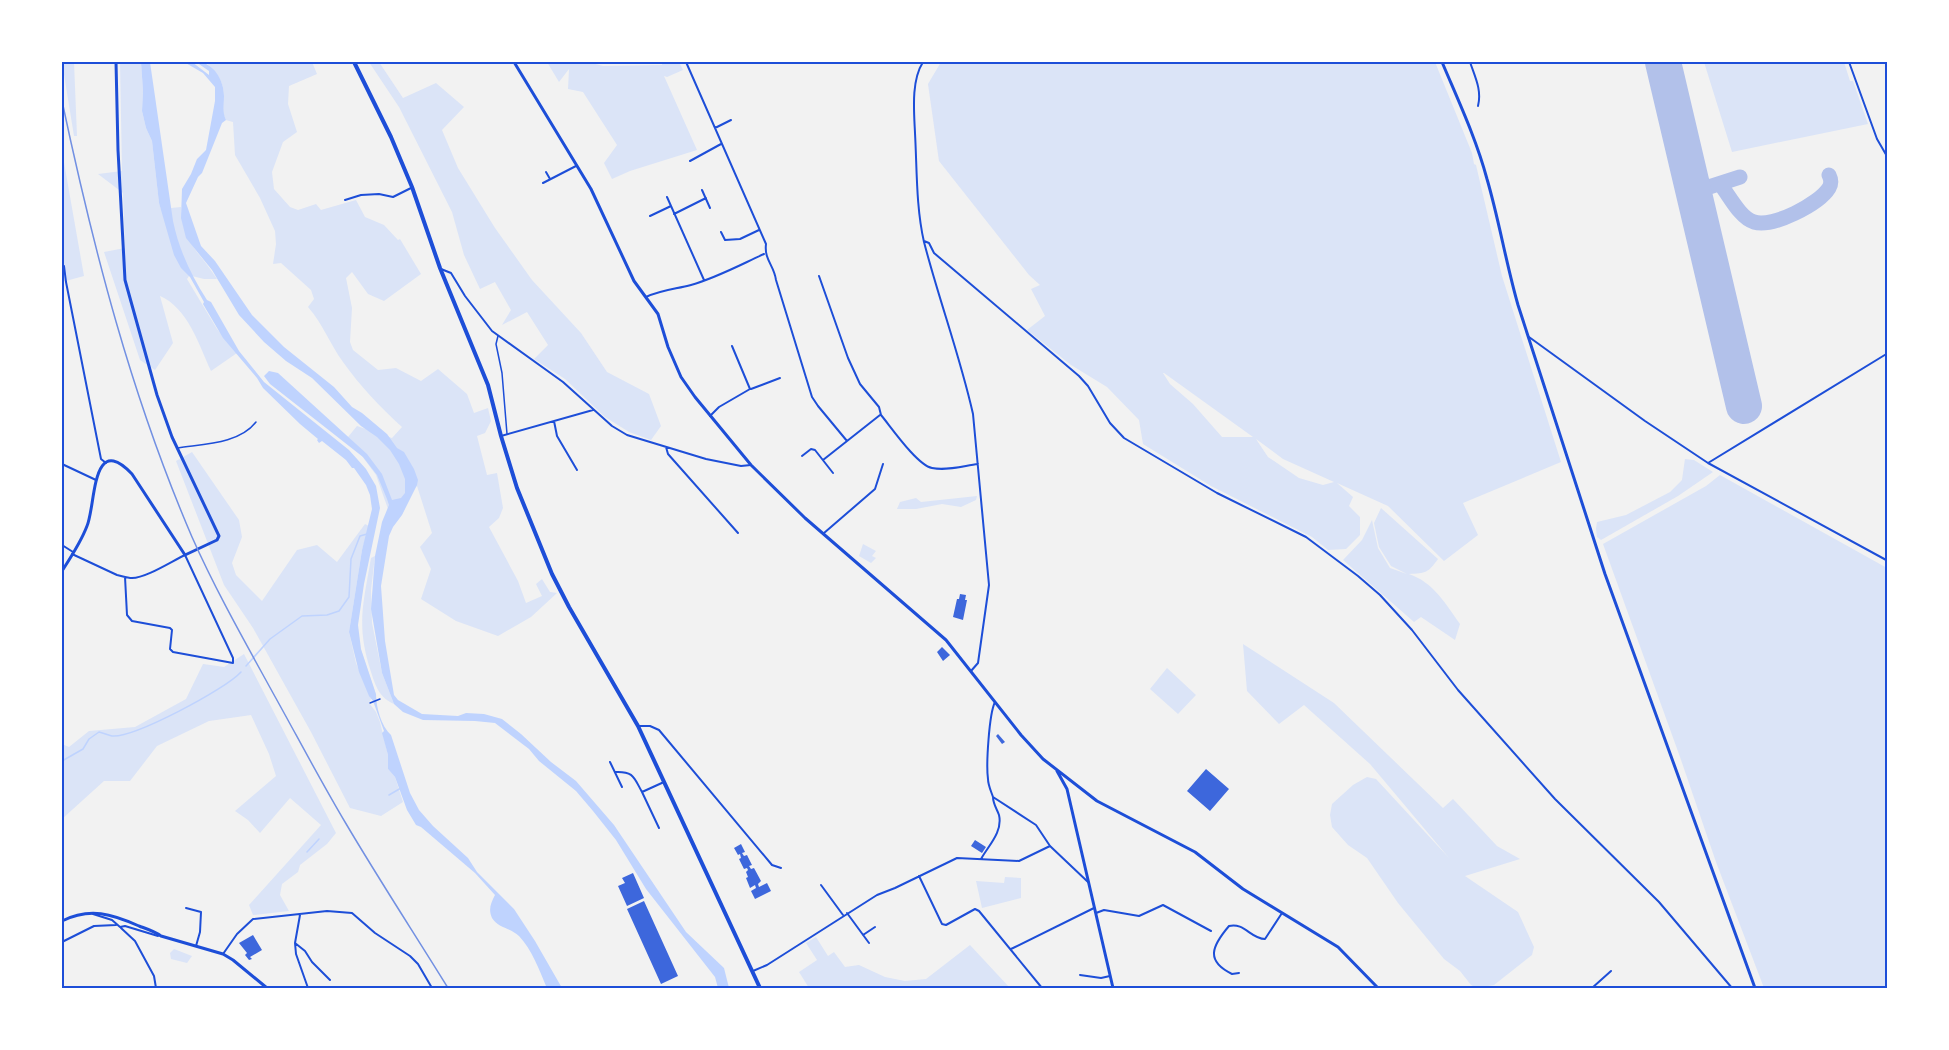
<svg xmlns="http://www.w3.org/2000/svg" width="1949" height="1050" font-family="'Noto Sans',sans-serif">
  <rect width="100%" height="100%" fill="#f2f2f2"/>
  <path fill="#dbe4f7" fill-rule="evenodd" d="M62,62h12l3,74h-3z
    M120,62h21l2,29 -1,20 4,17 6,13 7,62 2,6 20,-2c1,36 19,45 36,72h-13l-12,-3 -1,-3 -4,6 30,50 20,24 -26,18c-12,-26 -23,-63 -51,-75l13,47 -18,27 -15,-10 -36,-108 21,-4 -2,-55 -25,-19 24,-3z
    M205,62h107l5,12 -28,12 -1,18 9,28 -14,10 -11,30 2,17 16,18 8,3 18,-6 5,6 35,-10 9,17 19,8 14,15 2,-1 21,35 -37,27 -16,-7 -16,-22 -6,6 6,30 -2,34 3,8 25,20 18,-2 25,13 17,-12 29,25 7,19 14,-5 3,13 -6,12 -8,3 10,39 10,-2 6,35 -4,10 -10,9 29,54 8,22 16,-7 -6,-12 6,-5 8,13 7,1 -26,24 -33,19 -42,-15 -35,-22 10,-30 -11,-22 12,-14 -15,-47 -29,23 -12,-34 -28,-38 9,-11 35,12 10,-11c-22,-20 -42,-41 -59,-65 -13,-18 -20,-38 -35,-55l6,-8 -3,-9 -30,-27 -8,1 3,-20 -1,-13 -15,-33 -25,-43 -2,-33 -7,-2c-5,-9 -2,-14 -2,-24 0,-14 -9,-27 -19,-34z
    M369,62h10l24,36 33,-15 28,24 -22,23 16,38 37,60 37,52 49,53 26,39 42,22 12,32 -10,14 -22,-8 -24,-15 -40,-38 -31,-20 14,-14 -21,-33 -25,13 9,-15 -16,-28 -15,7 -16,-34 -12,-43 -53,-105z
    M547,62h41l15,4 59,-1v-3h17l4,8 -16,7 -3,-1 33,74 -67,21 -18,8 -8,-16 13,-18 -34,-53 -15,-3 1,-20 -10,13z
    M941,62h494l37,91 2,11 2,1 26,111 59,186 -98,41 15,32 -34,26 -56,-55 -51,-23 16,14 -4,9 11,11v18l-14,14 -18,1 -16,-13 -101,-51 -68,-42 -4,-24 -32,-33 -36,-22 -44,-35 18,-14 -14,-27 9,-4 -11,-10 -90,-114 -11,-77zM1163,373h1l89,64h-31l-29,-33 -23,-20zM1256,439l27,20 51,23 -11,3 -24,-7 -31,-21z
    M1704,62h140l6,19h3l15,43 -136,28z
    M62,151l22,125 -22,6z
    M192,452l47,68 3,17 -10,26 4,12 26,26 35,-51 20,-5 20,17 28,-38 4,2 -7,24 -13,82 7,31 15,36 -2,4 7,9 4,10 8,33v14l7,8 8,25 -22,14 -31,-8 -39,-76 -58,-104 -29,-43 -48,-124z
    M1685,459l9,1 19,12 -35,24 -77,44 -4,-3 -1,-8 1,-7 29,-7 44,-23 12,-12z
    M1720,475l167,93v420h-123l-48,-126 -36,-105 -77,-213 103,-58z
    M977,496l-1,4 -15,7 -19,-3 -26,5h-19l3,-7 16,-4 5,4z
    M1381,508l57,51c-10,14 -12,14 -29,15 24,8 37,30 51,50l-5,16 -34,-23 -7,5 -71,-62 19,-20 10,-20 6,28 12,20 17,6 -16,-8 -12,-19 -5,-24z
    M863,544l13,7 -4,5 4,2 -5,5 -12,-7z
    M375,556l-4,34 1,33 10,50 12,31c-15,-7 -18,-17 -23,-32 -15,-46 -8,-67 0,-114z
    M1243,644l91,59 109,105 10,-9 44,47 23,13 -55,17 53,36 16,35 -2,8 -38,30 -17,3 -6,-3 -11,-14 -16,-12 -46,-56 -31,-45 -19,-13 -16,-18 -2,-12 2,-11 21,-19 14,-8 9,2 73,79 -79,-94 -66,-59 -25,19 -32,-33z
    M244,654l92,179 -9,11 -27,21 -2,7 -16,12 -2,11 9,16 -36,4 -4,-10 72,-80 -31,-27 -30,35 -12,-13 -13,-9 41,-35 -7,-22 -18,-39 -42,6 -52,25 -27,35h-26l-42,38v-75l7,3 20,-16 46,-4 51,-28 17,-35 21,3z
    M1167,668l29,27 -18,19 -28,-25z
    M1005,877l16,1v20l-39,10 -6,-27 28,2z
    M816,937l12,19 6,-4 11,15 14,-2 26,12 20,4 21,-2 44,-34 40,43h-201l-10,-16 18,-12 -11,-17z
    M174,949l18,7 -5,7 -16,-4 -1,-6z"/>
  <path fill="#bfd3fe" d="M141,62h9l23,159c6,29 18,54 34,79l4,2 28,49 25,31 85,68 17,19 10,17 4,22 -16,76 -6,41 3,24 15,45c0,13 5,32 15,41l19,58 9,17 14,16 35,32 9,14 37,37 21,32 27,47h-11l-5,-2c-7,-17 -14,-36 -27,-50 -8,-8 -21,-8 -27,-18 -4,-9 -1,-15 3,-23l-20,-22 -54,-46 -5,-2 -9,-15 -12,-33 -7,-8v-14l-6,-22 2,-2 -11,-30 -4,-5 -10,-24 -10,-40 13,-82 10,-41 -2,-14 -4,-10 -12,-17h-2l-6,-8 -24,-19 -3,2 -2,-3 1,-1 -18,-15 -37,-36 -6,-10 -34,-40 -20,-34 1,-2 -14,-25 -9,-9 -7,-13 -15,-52 -7,-62 -6,-13 -4,-17 1,-20z
    M184,62h8l17,13v-4l-13,-9c17,-1 28,18 28,34 0,10 -2,15 2,24l-4,3 -20,50 -4,4 -12,26 15,43 14,15 37,54 32,32 50,40 18,20 10,6 25,21 10,14 7,4 10,17 4,11 -1,5 -15,30 -9,12 -4,9 -8,50 4,55 9,54 4,5 24,14 36,2 8,-3 18,1 18,5 19,15 30,28 25,19 38,44 72,107 38,36 5,20h-11l-3,-11 -69,-88 -30,-49 -23,-29 -17,-20 -37,-30 -10,-12 -34,-26 -20,-2 -52,-1 -20,-8 -9,-8 -12,-31 -11,-64 4,-53 7,-34 7,-17 -2,-6 -10,-24 -14,-18 -93,-73 -6,-8 5,-5 9,2 89,81 15,20 10,26 9,-2 4,-5v-14l-6,-15 -9,-14 -13,-13 -16,-11 -49,-48 -26,-17 -22,-19 -25,-27 -27,-45 -26,-32 -5,-20 1,-29 9,-15 6,-15 9,-9 9,-49v-14l-12,-14z"/>
  <g fill="none" stroke-linecap="round" stroke-linejoin="round">
    <path stroke="#bfd3fe" stroke-width="1.5" d="M246,666l24,-27 32,-23 25,-1 12,-4 10,-14 2,-38 9,-23 7,-2
      M62,761l21,-12 6,-10 10,-7c4,1 9,3 13,4 22,2 114,-47 129,-64
      M389,795l12,-7
      M307,852l12,-13"/>
    <path stroke="#b2c1ea" stroke-width="15" d="M1687,165l15,19 7,3 31,-10
      M1720,184c9,11 20,34 34,38 19,6 65,-18 75,-34 3,-5 2,-9 0,-13"/>
    <path stroke="#b2c1ea" stroke-width="36" d="M1663,62l81,344"/>
  </g>
  <path fill="#3d67dc" d="M960,594l6,1 -1,5h2l-4,20 -10,-3 4,-18h2z
    M942,647l8,8 -7,6 -6,-9z
    M998,734l7,8 -3,2 -6,-8z
    M1206,769l23,20 -19,22 -23,-20z
    M975,840l11,7 -4,6 -11,-7z
    M741,844l4,8 -3,1 2,3 3,-1 5,10 -3,1 2,3 3,-1 7,13 -3,3 1,3 8,-4 4,8 -16,8 -4,-8 5,-3 -1,-3 -5,3 -4,-10 2,-1 -2,-5 2,-2 -1,-2 -3,1 -5,-10 2,-1 -1,-4 -2,1 -4,-7z
    M633,873l11,25 -17,8 -9,-20 7,-3 -3,-5z
    M644,901l34,75 -17,8 -34,-75z
    M253,935l9,15 -12,7 2,2 -3,1 -4,-5 2,-2 -8,-10z"/>
  <g fill="none" stroke-linecap="round" stroke-linejoin="round">
    <path stroke="#1d4ed8" stroke-width="1.5" d="M370,703l10,-4"/>
    <path stroke="#1d4ed8" stroke-width="1.5" d="M498,336l-2,8 6,29 5,61
      M178,448c25,-4 61,-4 78,-26"/>
    <path stroke="#1d4ed8" stroke-width="2" d="M686,62l80,182c-2,16 8,21 10,36l36,117 6,9 29,35
      M923,62c-12,19 -9,49 -8,71 2,36 1,74 9,109 15,58 36,114 49,172l16,171 -11,78 -7,8
      M1470,62c5,15 12,28 8,44
      M1849,62l28,77 11,19
      M715,128l16,-8
      M690,161l31,-17
      M546,172l4,7
      M543,183l33,-17
      M702,190l8,18
      M667,197l37,83
      M345,200l16,-5 18,-1 14,3 18,-9
      M674,214l32,-16
      M650,216l21,-10
      M721,232l4,8 15,-1 19,-9
      M924,241l5,2 5,10 145,123 9,10 22,37 14,15 93,55 89,44 52,39 22,19 32,35 46,60 97,109 104,103 73,86
      M64,266l2,16 35,177 5,4
      M441,269l10,4 14,23 27,35 71,51 49,44 15,9 79,24 35,7 10,-1
      M819,276l29,82 12,26 19,23 2,8c10,12 36,50 51,53 15,3 31,-2 46,-4
      M646,297c15,-7 30,-8 45,-12 25,-7 49,-20 73,-31
      M1529,337l116,84 63,42 180,98
      M751,389l29,-11
      M710,416l9,-9 31,-18 -18,-43
      M554,421l3,15 20,34
      M501,436l92,-26
      M666,447l2,7 70,79
      M802,456l9,-7 4,1 18,23
      M823,460l57,-45
      M1708,463l180,-110
      M62,464l34,16
      M824,533l51,-44 8,-25
      M62,545l11,7
      M72,554l45,21c5,1 10,3 15,3 14,0 40,-17 53,-23l48,103v5l-60,-11 -3,-3 2,-19 -2,-2 -38,-7 -5,-6 -2,-38
      M995,702c-6,12 -9,63 -7,77 0,6 3,12 5,18l43,28 14,21 38,36
      M638,726h12l9,4 113,135 9,3
      M610,762l12,25
      M615,772c19,-1 19,6 27,20
      M659,828l-17,-36 22,-10
      M981,859c7,-13 22,-27 18,-44 -2,-6 -6,-11 -6,-18
      M919,876l23,48 4,1 29,-16 4,2 63,77
      M821,885l22,30
      M186,908l15,4 -1,20 -4,14
      M847,913l22,30
      M1096,913l8,-3 35,6 24,-11 48,26
      M93,914l19,6 8,7 5,-1 33,10
      M300,915l-5,28 10,8 7,11 18,18
      M121,928l14,13 19,35 2,12
      M863,935l12,-8
      M62,942l32,-16 22,-1
      M295,943l1,11 12,34
      M1011,949l83,-41
      M223,954l14,-20 16,-15 74,-8 25,2 23,20 35,23 8,8 14,24
      M753,971l14,-6 110,-70 18,-7 62,-30 62,3 31,-15
      M1239,973l-7,1c-27,-13 -20,-28 -3,-48 15,-4 22,13 36,13l17,-26
      M1080,975l21,3 9,-2
      M1592,988l19,-17"/>
    <path stroke="#1d4ed8" stroke-width="3" d="M514,62l77,127 43,92 24,33 10,33 13,30 14,20 56,68 54,53 141,122 75,95 22,24 54,42 98,51 48,37 95,58 40,41
      M1442,62c16,38 34,76 45,117 12,41 19,84 31,126l87,269 150,414
      M62,571c9,-14 19,-29 25,-45 9,-21 4,-95 45,-52l53,81 32,-15 2,-4 -47,-99 -15,-42 -32,-115 -7,-130 -2,-88
      M1057,771l10,18 46,199
      M62,921c28,-14 50,-7 77,5 8,3 15,5 22,10l62,18 10,6 34,28"/>
    <path stroke="#1d4ed8" stroke-width="4" d="M354,62l37,75 21,50 28,81 48,117 13,51 16,52 35,86 17,33 69,119 122,262"/>
    <path stroke="#7290e2" stroke-width="1.5" d="M62,101c32,150 69,294 130,436 24,54 53,105 81,156 24,43 47,87 72,129 33,56 69,111 103,166"/>
  </g>
  <rect width="1949" height="1050" fill="none" stroke="#ffffff" stroke-width="126"/>
  <rect x="63" y="63" width="1823" height="924" fill="none" stroke="#1d4ed8" stroke-width="2"/>
</svg>
